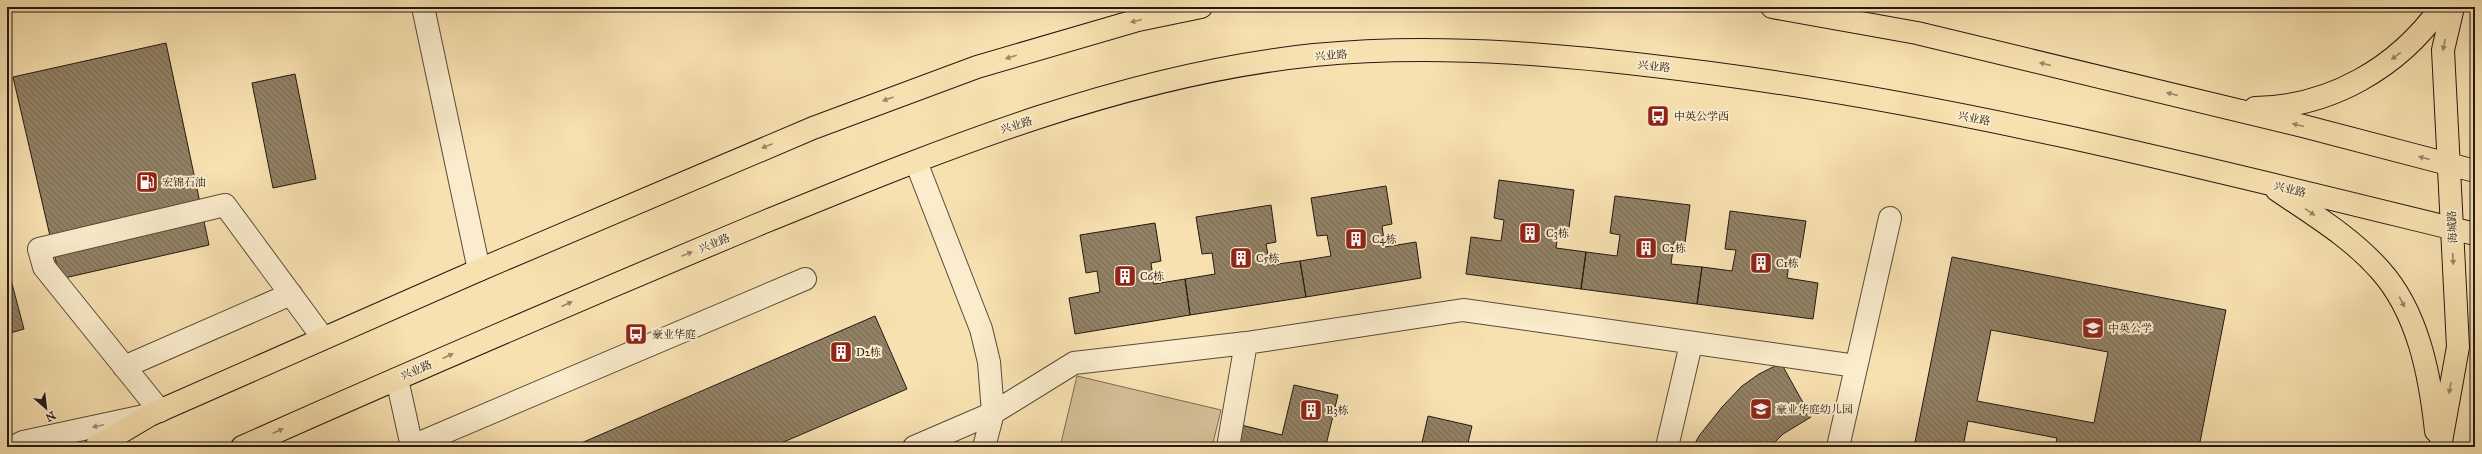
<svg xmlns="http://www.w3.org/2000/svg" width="2482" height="454" font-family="'IM FELL Great Primer','Noto Serif SC',serif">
  <defs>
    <pattern id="building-back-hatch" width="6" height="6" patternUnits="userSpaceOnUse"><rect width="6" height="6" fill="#928165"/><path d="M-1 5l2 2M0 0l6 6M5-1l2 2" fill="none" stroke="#776952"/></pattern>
  </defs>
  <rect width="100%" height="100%" fill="#f8e1b1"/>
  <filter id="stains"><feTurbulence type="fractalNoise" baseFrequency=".005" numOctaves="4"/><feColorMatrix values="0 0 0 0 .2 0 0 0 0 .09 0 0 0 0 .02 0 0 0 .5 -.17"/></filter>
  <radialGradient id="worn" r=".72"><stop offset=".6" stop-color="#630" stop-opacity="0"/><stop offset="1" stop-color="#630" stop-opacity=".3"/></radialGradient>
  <path fill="#d4bf96" stroke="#7c6c54" d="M1077,376l144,34 -9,37h-152z"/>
  <path fill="url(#building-back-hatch)" stroke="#241913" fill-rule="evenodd" d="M166,43l43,202 -149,34 -47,-202z
    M295,74l21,105 -43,9 -21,-105z
    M1499,180l75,10 -5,38 -10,-1 -3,21 30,4 -5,37 -115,-15 5,-37 30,4 3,-21 -10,-2z
    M1386,186l6,38 -10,2 3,21 31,-5 5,36 -115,19 -6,-36 31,-5 -4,-21 -10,1 -6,-38z
    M1615,196l75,9 -5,38 -11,-1 -3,22 31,3 -5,37 -116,-15 5,-37 31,4 3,-21 -10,-2z
    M1271,205l5,37 -10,2 4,21 30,-4 6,36 -116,18 -5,-36 30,-5 -3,-21 -10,1 -6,-37z
    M1730,211l76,10 -6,37 -10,-1 -3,21 31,5 -5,36 -116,-15 5,-37 30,4 4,-21 -11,-1z
    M1155,223l6,38 -10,2 3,21 31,-5 5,36 -115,19 -6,-36 31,-6 -3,-21 -11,2 -6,-38z
    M1952,257l274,53 -27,137h-144l2,-9 -89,-17 -5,26h-49zM1991,330l117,22 -14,71 -117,-22z
    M7,265l17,64 -17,5z
    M875,316l32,73 -135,58h-200z
    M1781,363l30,54 -28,17 -12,12 2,1h-80l6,-11 23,-29 20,-21 17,-12z
    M1294,385l44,10 -12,50 7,2h-102l6,-23 45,11z
    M1428,416l44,10 -5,21h-46z"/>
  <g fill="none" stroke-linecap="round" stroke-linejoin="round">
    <g stroke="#594b3a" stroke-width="24">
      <path id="minor" d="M423,7l56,263
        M916,162l65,167 8,33 4,51 -9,34
        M124,367l167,-73
        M397,379l15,68
        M160,411l-116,-144 -5,-18 186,-44 98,133
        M13,447l10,-5 121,-26
        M410,447l395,-168
        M914,447l79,-34 81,-50 172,-20 217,-33 393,56
        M1228,447l18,-104
        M1667,447l24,-103
        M1838,447l52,-229"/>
    </g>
    <g stroke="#241913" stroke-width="24">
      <path id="major" d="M1772,7l145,26 386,93 172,45
        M2255,108c75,-1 143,-40 186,-101
        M2277,190c35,24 74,47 103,80 38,42 50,105 56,161
        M96,447l54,-32 329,-145 334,-142 164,-61 161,-47 63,-13
        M242,447c171,-76 343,-150 515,-222 179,-73 363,-150 557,-170 131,-13 265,1 396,18 258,34 512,99 765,161
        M2440,447l18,-100 -15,-297 10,-43"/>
    </g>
    <use href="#minor" stroke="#faeccc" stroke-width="22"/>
    <use href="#major" stroke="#f8e1b1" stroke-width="22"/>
  </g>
  <defs><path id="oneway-solid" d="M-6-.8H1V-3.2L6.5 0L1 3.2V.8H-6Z"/></defs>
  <g fill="#99876a">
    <use href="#oneway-solid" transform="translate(1136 21) rotate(166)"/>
    <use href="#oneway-solid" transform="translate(2444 45) rotate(101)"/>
    <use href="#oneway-solid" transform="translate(2396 56) rotate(142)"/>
    <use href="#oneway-solid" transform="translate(1011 57) rotate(163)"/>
    <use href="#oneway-solid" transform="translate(2045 64) rotate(-166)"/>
    <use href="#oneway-solid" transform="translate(2172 94) rotate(-166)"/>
    <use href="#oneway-solid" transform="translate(888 99) rotate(160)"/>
    <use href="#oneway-solid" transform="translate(2298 125) rotate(-166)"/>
    <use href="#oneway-solid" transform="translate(767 146) rotate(158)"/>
    <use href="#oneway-solid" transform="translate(2424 158) rotate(-165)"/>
    <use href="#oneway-solid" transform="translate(2310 212) rotate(34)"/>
    <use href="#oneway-solid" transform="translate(687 254) rotate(-22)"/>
    <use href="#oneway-solid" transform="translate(2453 259) rotate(87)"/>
    <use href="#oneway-solid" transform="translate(2402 302) rotate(62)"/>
    <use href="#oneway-solid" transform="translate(567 304) rotate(-24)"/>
    <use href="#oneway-solid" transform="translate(448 356) rotate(-24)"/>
    <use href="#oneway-solid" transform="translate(2450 388) rotate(100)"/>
    <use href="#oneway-solid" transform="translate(278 431) rotate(-24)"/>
  </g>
  <use fill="#9a8d79" href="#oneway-solid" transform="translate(98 426) rotate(168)"/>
  <defs>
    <g id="bus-square" transform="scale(1.15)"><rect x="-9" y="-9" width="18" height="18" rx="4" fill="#8f2418" stroke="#faeccc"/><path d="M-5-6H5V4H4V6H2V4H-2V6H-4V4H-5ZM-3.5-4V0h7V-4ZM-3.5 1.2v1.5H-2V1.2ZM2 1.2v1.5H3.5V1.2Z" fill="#fff"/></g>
    <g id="fuel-square" transform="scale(1.15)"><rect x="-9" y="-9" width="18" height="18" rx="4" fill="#8f2418" stroke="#faeccc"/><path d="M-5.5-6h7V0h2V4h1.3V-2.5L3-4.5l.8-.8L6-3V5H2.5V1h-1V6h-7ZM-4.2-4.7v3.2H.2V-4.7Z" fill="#fff"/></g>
    <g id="building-square" transform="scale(1.15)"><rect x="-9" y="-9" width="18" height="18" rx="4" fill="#8f2418" stroke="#faeccc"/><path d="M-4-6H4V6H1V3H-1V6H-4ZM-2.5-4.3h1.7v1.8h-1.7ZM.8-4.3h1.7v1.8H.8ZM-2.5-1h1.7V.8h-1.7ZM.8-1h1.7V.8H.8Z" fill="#fff"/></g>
    <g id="school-square" transform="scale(1.15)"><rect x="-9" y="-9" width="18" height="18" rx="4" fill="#8f2418" stroke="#faeccc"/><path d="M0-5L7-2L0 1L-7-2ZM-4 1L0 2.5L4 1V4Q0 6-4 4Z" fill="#fff"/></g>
  </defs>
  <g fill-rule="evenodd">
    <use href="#bus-square" x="1658" y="116"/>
    <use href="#fuel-square" x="147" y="182"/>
    <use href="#building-square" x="1530" y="233"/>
    <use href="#building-square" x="1356" y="239"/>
    <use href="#building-square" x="1646" y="248"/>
    <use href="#building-square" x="1241" y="258"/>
    <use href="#building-square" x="1761" y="263"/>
    <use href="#building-square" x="1125" y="276"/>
    <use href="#school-square" x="2093" y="328"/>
    <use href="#bus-square" x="636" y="334"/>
    <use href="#building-square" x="841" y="352"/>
    <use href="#school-square" x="1761" y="409"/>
    <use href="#building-square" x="1311" y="410"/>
  </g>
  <g text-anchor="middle" stroke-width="4" stroke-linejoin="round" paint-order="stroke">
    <g font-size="11" fill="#241913" stroke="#faeccc">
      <text transform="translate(1331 55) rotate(-4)" y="4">兴业路</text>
      <text transform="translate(1654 66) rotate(6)" y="4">兴业路</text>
      <text transform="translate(1974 118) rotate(11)" y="4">兴业路</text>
      <text transform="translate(1016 125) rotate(-17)" y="4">兴业路</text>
      <text transform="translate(2290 189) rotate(14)" y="4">兴业路</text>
      <text transform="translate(2452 227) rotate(-93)" y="4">海城路</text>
      <text transform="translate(714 243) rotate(-22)" y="4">兴业路</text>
      <text transform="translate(416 370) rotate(-24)" y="4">兴业路</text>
    </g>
    <g font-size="11" fill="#241913" stroke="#faeccc" text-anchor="start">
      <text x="1674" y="120">中英公学西</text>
      <text x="162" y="186">宏锦石油</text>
      <text x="1546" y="237">C3栋</text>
      <text x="1372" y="243">C4栋</text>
      <text x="1662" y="252">C2栋</text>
      <text x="1256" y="262">C5栋</text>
      <text x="1776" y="267">C1栋</text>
      <text x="1140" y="280">C6栋</text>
      <text x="2108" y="332">中英公学</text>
      <text x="652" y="338">豪业华庭</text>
      <text x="856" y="356">D2栋</text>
      <text x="1776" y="413">豪业华庭幼儿园</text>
      <text x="1326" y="414">B3栋</text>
    </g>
  </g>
  <rect width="2482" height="454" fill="none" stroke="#f8e1b1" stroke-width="24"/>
  <rect x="8" y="8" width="2466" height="438" fill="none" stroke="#241913" stroke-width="2"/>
  <rect x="12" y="12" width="2458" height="430" fill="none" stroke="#241913"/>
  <g transform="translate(46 408) rotate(152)" stroke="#faeccc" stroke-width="3" paint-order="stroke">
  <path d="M0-3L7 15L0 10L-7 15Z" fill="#241913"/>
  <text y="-6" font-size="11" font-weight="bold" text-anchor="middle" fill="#241913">N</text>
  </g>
  <rect width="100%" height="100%" filter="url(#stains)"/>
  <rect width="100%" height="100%" fill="url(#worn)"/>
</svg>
